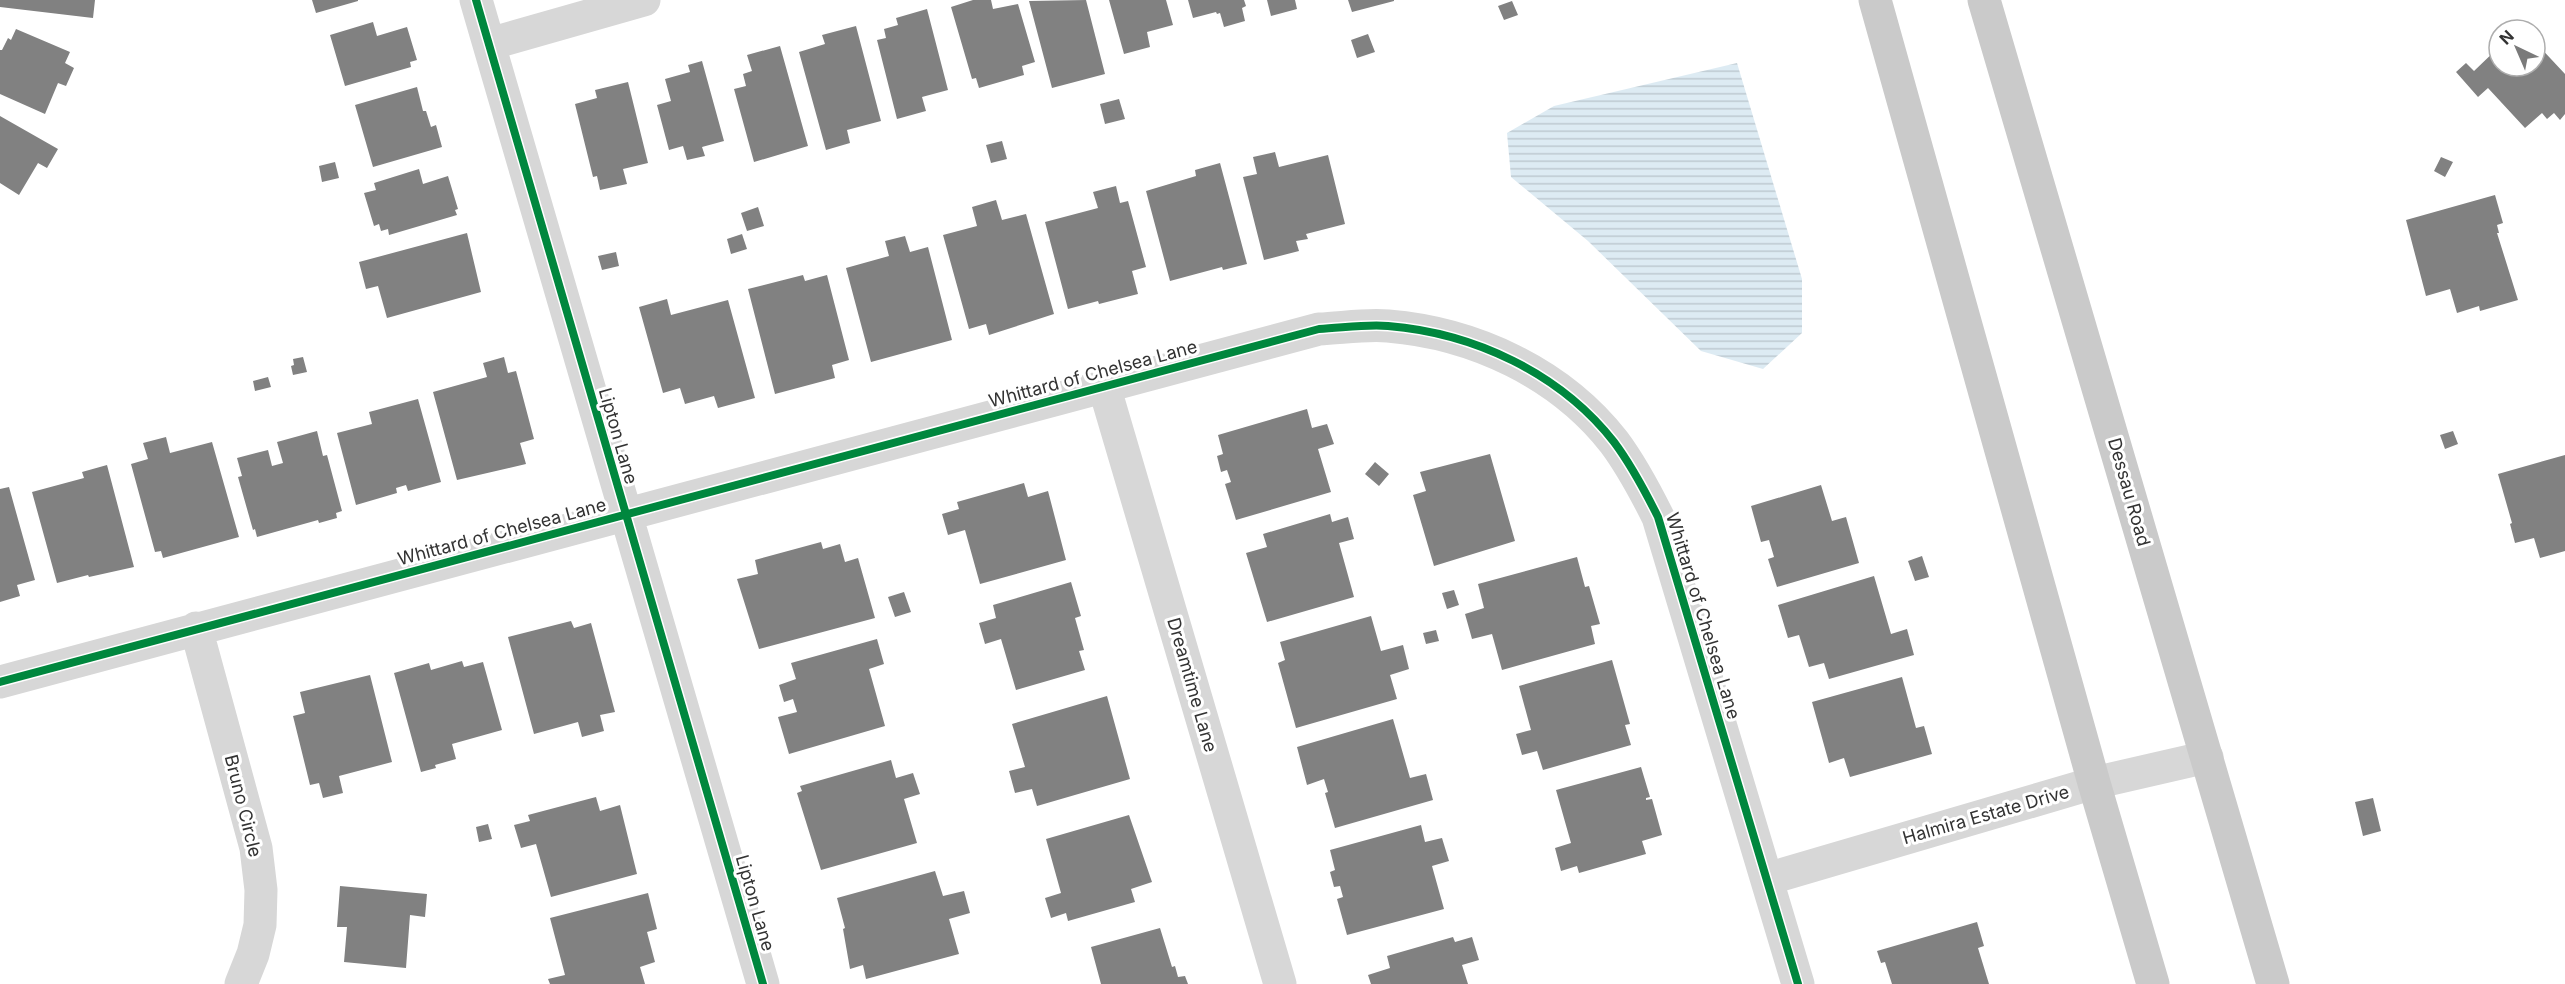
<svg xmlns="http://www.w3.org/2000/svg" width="2565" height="984" font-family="Inter,sans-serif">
  <defs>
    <pattern id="water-rules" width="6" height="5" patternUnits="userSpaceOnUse" patternTransform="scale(1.5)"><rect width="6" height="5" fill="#ddebf3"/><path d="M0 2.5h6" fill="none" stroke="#becad1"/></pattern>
  </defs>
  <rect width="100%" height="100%" fill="#fff"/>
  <path fill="url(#water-rules)" d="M1737,63l65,216v54l-39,36 -62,-18 -113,-110 -77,-64 -4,-44 47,-27z"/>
  <path fill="#818181" d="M0,0h95l-2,18 -93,-11z
    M312,0h46v1l-42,12z
    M973,0h18l2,9 25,-5 17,58 -13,4 2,9 -45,13 -3,-10 -4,1 -21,-72z
    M1086,0l19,74 -53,14 -23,-87z
    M1109,0h57l7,25 -26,7 3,15 -26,7z
    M1188,0h56l2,6 -4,2 3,13 -21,6 -4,-14 -3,1 -1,-2 -23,6z
    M1267,0h28l2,9 -26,7z
    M1348,0h46v1l-42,11z
    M1512,1l6,14 -14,5 -6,-14z
    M927,9l21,81 -26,7 4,14 -29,8 -20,-79 9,-2 -2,-9 14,-4 -2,-7z
    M373,22l4,14 30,-9 10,33 -7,2 1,5 -66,19 -15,-51z
    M856,26l25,95 -34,9 3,13 -24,7 -27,-98 26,-8 -3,-9z
    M16,29l54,23 -5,11 9,5 -8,18 -8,-3 -13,31 -45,-20v-44h2l6,-12 3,2z
    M1368,34l7,18 -18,6 -6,-18z
    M2535,42l30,32v40l-5,6 -6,-7 -7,6 -5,-6 -17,15 -37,-40 -10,9 -22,-25 10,-9 8,8 25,-24v19h36z
    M780,46l28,100 -54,16 -20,-73 12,-3 -3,-12 9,-3 -5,-16z
    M702,61l22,80 -22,6 3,9 -18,4 -4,-14 -14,4 -12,-45 14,-4 -6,-22 25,-7 -2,-7z
    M628,82l20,81 -25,6 4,15 -27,6 -3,-14 -4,1 -18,-73 22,-6 -2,-8z
    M417,87l6,24h3l5,16 5,-2 6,22 -69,20 -18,-62z
    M1119,99l6,20 -20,5 -5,-20z
    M0,116l58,33 -11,19 -9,-5 -19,32 -19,-12z
    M1002,141l5,18 -16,4 -5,-18z
    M1275,152l4,15 49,-12 17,69 -39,10 2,5 -12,2 3,10 -35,9 -21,-83 14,-3 -4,-17z
    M2441,157l12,5 -8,15 -11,-6z
    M335,162l4,16 -17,4 -3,-16z
    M1220,163l27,101 -24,6 -1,-3 -52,14 -24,-90 50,-15 -1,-6z
    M419,169l4,15 25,-8 10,33 -3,1 2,5 -68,20 -1,-6 -7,2 -2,-7 -5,2 -10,-33 12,-3 -2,-7z
    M1116,186l4,17 8,-2 18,66 -14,4 6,23 -39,10 -1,-3 -30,8 -23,-87 53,-14 -5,-16z
    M2495,195l8,28 -6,2 2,8h-2l21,67 -38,11 -1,-5 -22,7 -7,-24 -24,7 -20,-76z
    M996,200l6,20 24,-6 28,100 -65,21 -3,-11 -17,5 -26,-94 34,-9 -5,-19z
    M758,207l6,19 -17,5 -6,-18z
    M467,233l14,59 -94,26 -9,-32 -12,3 -7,-27z
    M742,234l5,15 -16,5 -4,-15z
    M905,236l5,16 18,-5 24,93 -81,22 -25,-94 43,-12 -4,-15z
    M616,252l3,14 -17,4 -4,-14z
    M803,275l2,6 22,-6 22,85 -17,5 3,13 -60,16 -27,-105z
    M667,299l4,16 57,-15 27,98 -37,10 -4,-12 -29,8 -5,-16 -17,5 -24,-86z
    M303,357l4,15 -14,3 -2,-9 3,-1 -1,-6z
    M504,357l4,16 8,-2 18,68 -14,4 6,21 -69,16 -24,-88 54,-15 -4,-14z
    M268,377l3,10 -16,4 -2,-10z
    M418,399l23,83 -33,9 -2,-6 -10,3 1,5 -41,12 -19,-72 35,-9 -3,-12z
    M1307,409l5,19 15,-4 7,20 -16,5 13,43 -95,28 -11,-36 6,-2 -4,-12 -6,2 -4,-16 6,-2 -5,-19z
    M317,431l6,25 4,-1 15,56 -6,2 1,5 -18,5 -1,-3 -61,17 -2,-8 -2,1 -15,-53 4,-1 -5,-18 31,-8 4,16 11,-3 -6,-21z
    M2453,431l5,13 -13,5 -5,-14z
    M166,437l4,16 42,-11 27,95 -76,21 -2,-7 -6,1 -24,-88 17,-5 -5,-16z
    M1490,454l25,87 -81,25 -21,-71 13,-4 -6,-19z
    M2565,455v96l-25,7 -6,-20 -19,5 -5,-19 2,-1 -14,-49z
    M1375,462l14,12 -10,12 -14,-12z
    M107,465l27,102 -45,10 -1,-2 -31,8 -25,-91 52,-14 -2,-6z
    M1024,483l4,14 20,-6 18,69 -86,24 -15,-54 -17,5 -6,-21 17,-5 -2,-7z
    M1821,485l11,36 14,-4 13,46 -82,24 -9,-28 6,-2 -5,-17 -8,2 -10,-36z
    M9,487l26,93 -18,5 3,11 -20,6v-113z
    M1330,514l2,8 16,-5 6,22 -15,4 15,54 -87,25 -21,-69 21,-6 -4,-13z
    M821,542l2,7 17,-5 5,18 13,-4 17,60 -116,31 -22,-70 21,-5 -3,-14z
    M1922,556l7,21 -14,4 -7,-20z
    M1577,557l8,30 4,-1 11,38 -9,2 4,18 -93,26 -10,-36 -20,5 -7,-25 19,-6 -6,-24z
    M1874,576l17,58 16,-5 7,26 -85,24 -5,-16 -15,4 -10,-32 -11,3 -10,-33z
    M1071,582l10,34 -6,2 9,32 -5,1 6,19 -69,20 -15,-51 -16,5 -6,-21 17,-5 -3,-13z
    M1454,590l5,15 -12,4 -5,-16z
    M904,592l7,20 -16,5 -7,-20z
    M1371,616l10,35 22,-6 6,24 -19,6 7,24 -101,29 -18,-65 7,-3 -5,-18z
    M571,621l3,7 17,-5 24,89 -15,3 4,16 -22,6 -4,-15 -44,12 -26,-97z
    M1436,630l3,11 -13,3 -3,-11z
    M877,639l7,25 -15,5 16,57 -96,28 -11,-37 19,-5 -4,-13 -9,3 -5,-17 17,-6 -5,-16z
    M1612,660l18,64 -5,1 6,20 -88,25 -6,-19 -15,4 -6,-21 15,-4 -12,-44z
    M462,661l2,6 19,-5 19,68 -50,14 4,15 -21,6 1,3 -15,4 -27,-99 35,-10 2,7z
    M370,675l22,87 -53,14 4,17 -20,5 -4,-15 -9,2 -17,-69 12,-3 -5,-21z
    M1902,677l14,51 8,-2 8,28 -82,23 -6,-19 -15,5 -17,-61z
    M1107,696l23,83 -93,27 -5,-17 -17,4 -6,-22 16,-4 -13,-43z
    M1393,719l17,59 16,-4 7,26 -98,28 -10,-35 3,-1 -4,-13 -17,6 -10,-38z
    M891,760l5,18 17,-5 7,21 -16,5 13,44 -96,27 -24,-77 5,-2 -2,-5z
    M1641,767l9,30 -4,1v2l6,-1 10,36 -20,6 4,13 -67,19 -2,-7 -16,5 -6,-23 16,-5 -15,-53z
    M596,797l4,14 20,-6 17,69 -86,23 -15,-53 -15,4 -7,-23 16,-4 -2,-6z
    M2373,798l8,33 -18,5 -8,-34z
    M1129,815l23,67 -21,7 4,13 -67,19 -2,-8 -15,5 -6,-20 16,-5 -15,-54z
    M488,824l4,15 -13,3 -3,-15z
    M1421,825l4,17 17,-4 7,23 -17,5 12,43 -97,26 -10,-36 6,-2 -3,-11 -6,1 -4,-15 5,-2 -5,-20z
    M935,871l8,25 21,-5 6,22 -21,6 10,35 -93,25 -3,-14 -13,4 -7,-40 2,-1 -8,-30z
    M340,886l87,8 -2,23 -15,-2 -4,53 -62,-6 3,-35h-10z
    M648,893l9,36 -10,3 8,30 -15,5 5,17h-95l-2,-5 17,-4 -15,-57z
    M1977,922l7,24 -6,2 11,36h-97l-7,-22 -4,1 -4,-12z
    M1160,928l12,39 3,-1 3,11 7,-1 3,8h-87l-10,-37z
    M1453,937l2,5 17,-5 7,23 -17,5 6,19h-97l-3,-9 22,-7 -3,-12z"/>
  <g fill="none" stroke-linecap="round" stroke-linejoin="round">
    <path stroke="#d7d7d7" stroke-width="33" d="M476,0l287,984
      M489,44l155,-44
      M1104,386l176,598
      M196,628l60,220 5,42 -1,35 -7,29 -12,30
      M0,682l1319,-353c23,-1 47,-5 69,-3 86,7 172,47 226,116 18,24 31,49 44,75l140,467
      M1767,879l327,-96 113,-26"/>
    <path stroke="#cacaca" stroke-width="33" d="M1875,0l219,783 59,201
      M1984,0l289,984"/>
    <g stroke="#fff" stroke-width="11">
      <path id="cycleway" d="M476,0l287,984
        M0,682l1319,-353c23,-1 47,-5 69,-3 86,7 172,47 226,116 18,24 31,49 44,75l140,467"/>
    </g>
    <use href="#cycleway" stroke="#00873e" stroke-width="8"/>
  </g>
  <g text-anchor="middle" stroke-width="6" stroke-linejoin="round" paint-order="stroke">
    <g font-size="18" fill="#333" stroke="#fff">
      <text transform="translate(1093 374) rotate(-15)" y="6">Whittard of Chelsea Lane</text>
      <text transform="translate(618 436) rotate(74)" y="6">Lipton Lane</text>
      <text transform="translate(2129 492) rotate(74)" y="6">Dessau Road</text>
      <text transform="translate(502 532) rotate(-15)" y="6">Whittard of Chelsea Lane</text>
      <text transform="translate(1703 616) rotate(73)" y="6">Whittard of Chelsea Lane</text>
      <text transform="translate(1192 685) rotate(74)" y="6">Dreamtime Lane</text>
      <text transform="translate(243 806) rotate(76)" y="6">Bruno Circle</text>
      <text transform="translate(1986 815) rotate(-16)" y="6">Halmira Estate Drive</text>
      <text transform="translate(755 903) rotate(74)" y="6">Lipton Lane</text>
    </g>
  </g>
  <g transform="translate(2517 48) rotate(316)"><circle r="28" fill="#ffffff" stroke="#adadad" stroke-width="1.5"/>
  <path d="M0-4.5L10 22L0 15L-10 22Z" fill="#7a7a7a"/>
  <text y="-9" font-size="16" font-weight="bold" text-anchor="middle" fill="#333333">N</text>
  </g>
</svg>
